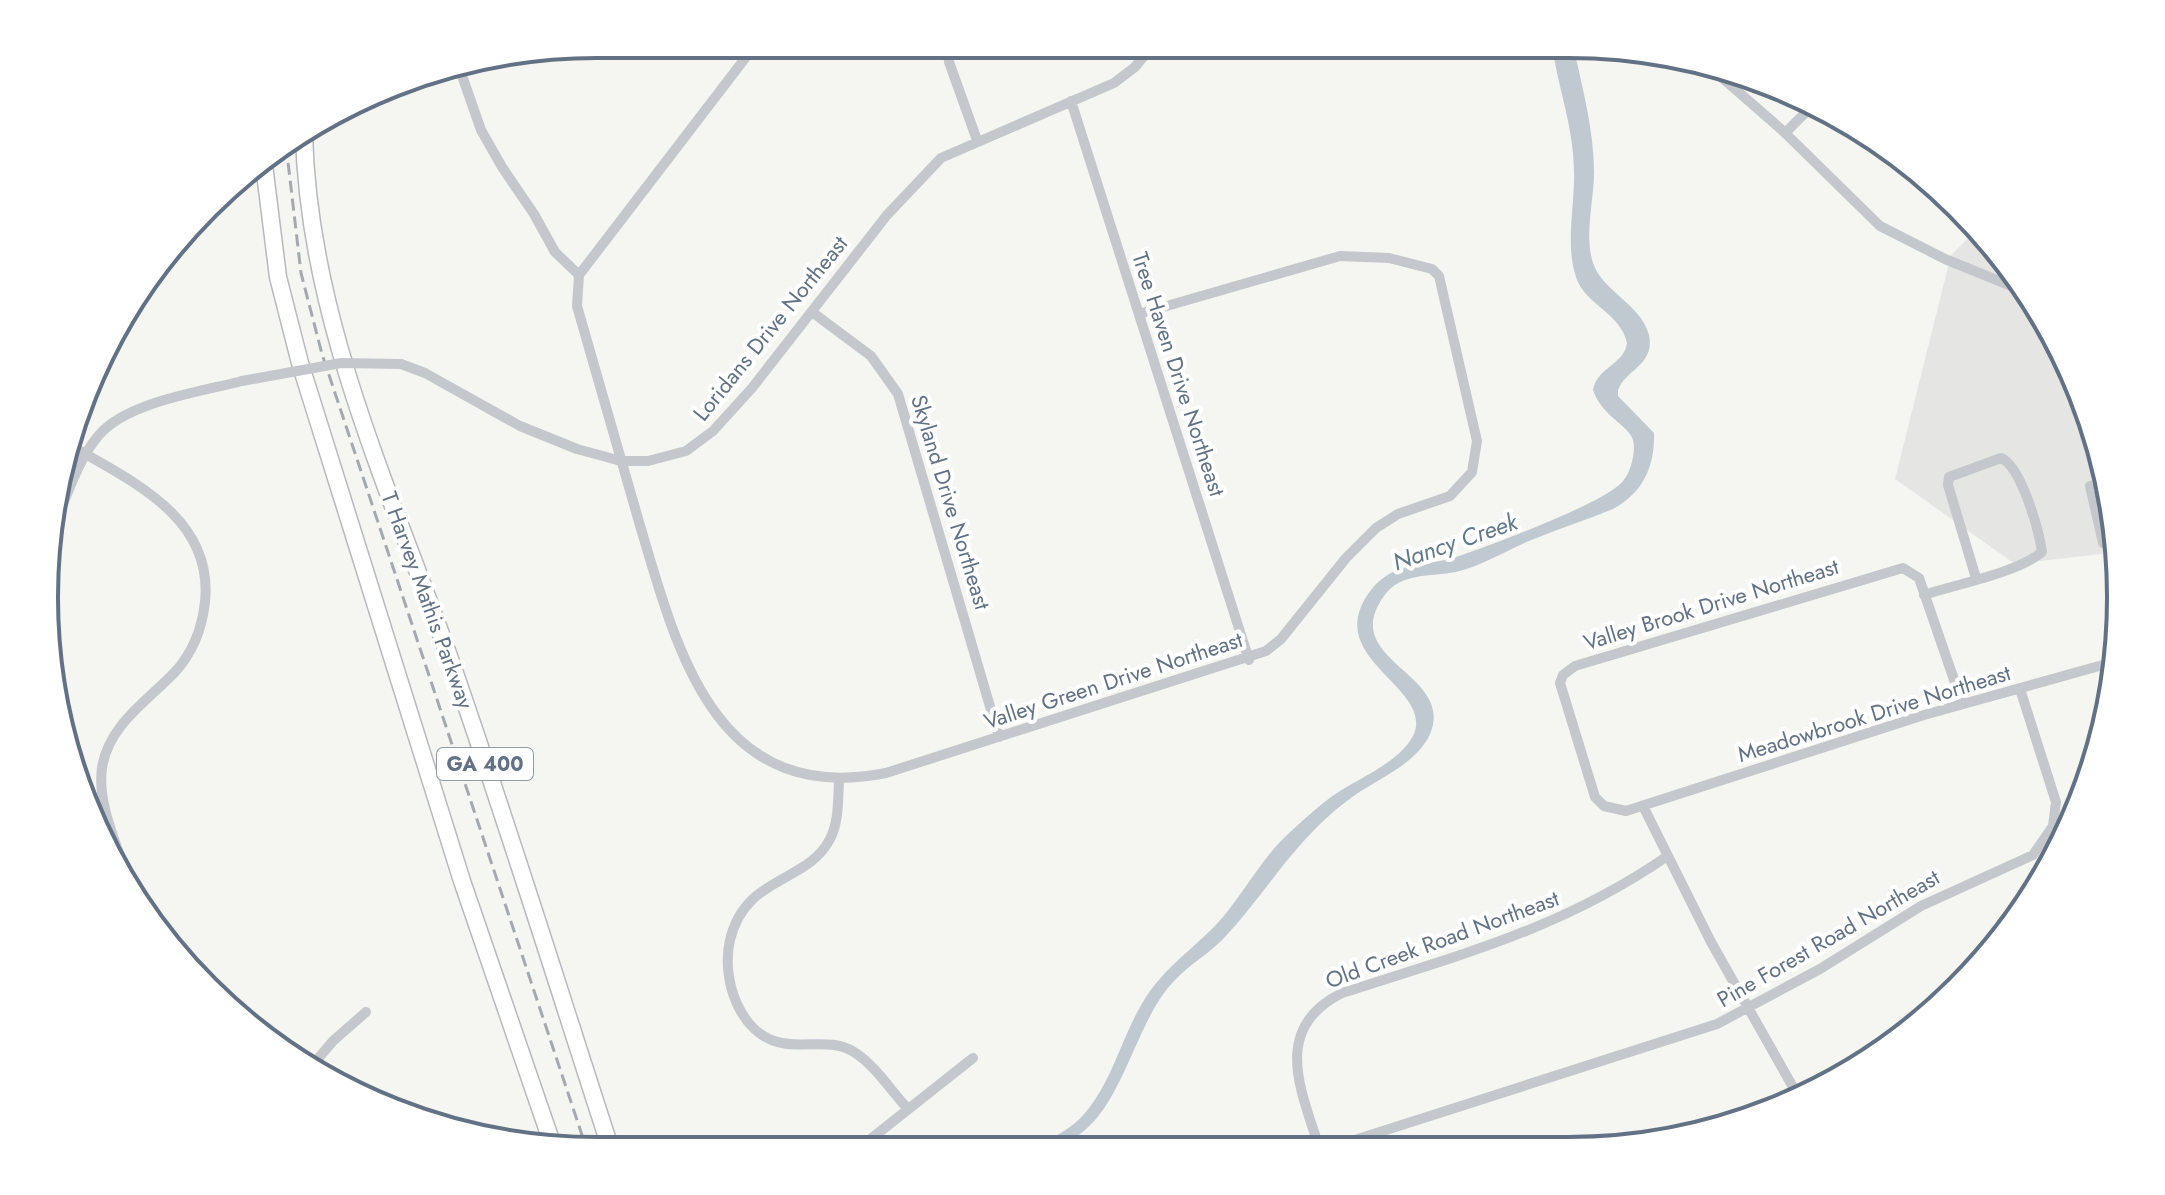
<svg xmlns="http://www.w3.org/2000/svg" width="2165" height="1195" font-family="Jost,sans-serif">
  <rect width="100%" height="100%" fill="#f5f5f1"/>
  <path fill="#e5e6e4" d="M1977,229l29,31 58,92 38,102 16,98 -103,12 -120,-85 56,-224z"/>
  <path fill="#c0c9cf" d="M1552,45h21c9,41 21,85 21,127 0,29 -10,63 -1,91 10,29 48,41 56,72 6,30 -23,34 -31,55v6l36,37c1,33 -11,60 -41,76 -26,11 -53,19 -79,30 -26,10 -51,27 -78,33 -26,5 -55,0 -72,24 -47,65 72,77 46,138 -13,29 -50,44 -75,61 -58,41 -84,92 -130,142 -15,16 -35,27 -50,43 -49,49 -54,168 -139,168 16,-11 36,-19 49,-35 30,-35 38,-84 65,-122 18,-25 43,-43 64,-64 25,-26 42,-60 67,-86 15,-15 33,-31 50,-44 25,-18 67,-33 82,-61 24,-49 -95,-77 -42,-146 23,-30 56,-23 88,-34 31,-11 147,-53 164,-75 8,-9 13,-29 10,-41 -4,-15 -31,-23 -40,-50 4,-23 31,-25 34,-47 -6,-30 -42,-38 -51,-66 -11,-33 -1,-71 -2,-105 0,-44 -16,-84 -22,-127z"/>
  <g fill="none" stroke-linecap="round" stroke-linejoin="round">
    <g stroke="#b6b9bd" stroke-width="19">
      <path id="highway" d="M304,135c5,191 92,367 153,544 54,156 103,314 154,471
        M263,157l15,120 22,86 162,518 92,268"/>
    </g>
    <path stroke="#c4c7cb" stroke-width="10" d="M947,44l2,18 28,78
      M1704,62l78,68 98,96 65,33 81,33
      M459,67l22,63 21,37 32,47 21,38 24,23 177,-231
      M1071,101l178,559
      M1785,133l28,-28
      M579,275l-2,31c20,72 41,144 62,216 38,128 75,285 247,251l380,-122 15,-12 65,-81 30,-30 22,-14 52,-18 22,-24 5,-31 -38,-165 -7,-7 -43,-11 -49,-2 -201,58
      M812,312l59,44 27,38 101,343
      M401,364l24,9 95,53 57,23 44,12h27l38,-10 27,-20 39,-43 135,-173 54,-57 173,-75 21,-16 18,-22
      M68,444c61,36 146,72 137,158 -3,27 -13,52 -31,71 -28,29 -66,53 -72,95 -5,35 14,73 24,106
      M2093,459l10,-1
      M57,518c12,-27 22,-60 42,-83 28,-33 101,-43 143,-54
      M2103,543l-13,-57 17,-3
      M1924,595c33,-11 93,-22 118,-43 -3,-22 -21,-86 -41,-94l-52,19 -1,8 28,93
      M1962,703l-43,-125 -16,-10 -328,98 -12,9 -3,8 35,114 9,9 22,5 298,-96 193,-54
      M839,780c-1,19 0,42 -9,59 -23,45 -85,36 -100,101 -9,38 9,95 52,103 24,5 50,-5 72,9 21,13 37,39 54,57
      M1643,806l68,136 87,154
      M310,1068l23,-27 33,-29
      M1319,1147c-18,-57 -48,-119 23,-154 118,-38 221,-65 324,-136
      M1333,1147l384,-123 103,-55 101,-63 112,-51 20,-29 3,-24 -36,-113
      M858,1149l115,-91"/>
    <use href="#highway" stroke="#fff" stroke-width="16"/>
    <path stroke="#a4a9b0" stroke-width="3" stroke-dasharray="12 6" stroke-linecap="butt" d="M286,145l15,128 21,81 265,796"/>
    <path stroke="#c4c7cb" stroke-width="10" d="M242,381l99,-18 60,1"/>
  </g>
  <g text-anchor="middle" stroke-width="8" stroke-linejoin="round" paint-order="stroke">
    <rect fill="#fff" stroke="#919ca9" stroke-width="2" x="437" y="748" width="96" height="32" rx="6"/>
    <g font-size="20" font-weight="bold" fill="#627184">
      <text x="485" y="771">GA 400</text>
    </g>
    <g font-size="22" fill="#627184" stroke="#fff">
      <text transform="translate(770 328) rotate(-51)" y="8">Loridans Drive Northeast</text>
      <text transform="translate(1179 374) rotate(72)" y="8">Tree Haven Drive Northeast</text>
      <text transform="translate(951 502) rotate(73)" y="8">Skyland Drive Northeast</text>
      <text transform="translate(428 600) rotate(70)" y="8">T Harvey Mathis Parkway</text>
      <text transform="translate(1711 604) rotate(-17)" y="8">Valley Brook Drive Northeast</text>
      <text transform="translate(1113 680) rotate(-18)" y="8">Valley Green Drive Northeast</text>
      <text transform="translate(1874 713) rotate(-17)" y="8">Meadowbrook Drive Northeast</text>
      <text transform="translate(1828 938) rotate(-30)" y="8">Pine Forest Road Northeast</text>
      <text transform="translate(1442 939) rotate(-20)" y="8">Old Creek Road Northeast</text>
    </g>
    <g font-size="24" font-style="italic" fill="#627a88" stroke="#fff">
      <text transform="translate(1455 542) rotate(-19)" y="8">Nancy Creek</text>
    </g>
  </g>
  <path d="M0 0H2165V1195H0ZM597 58H1568A539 539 0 0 1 2107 597V598A539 539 0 0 1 1568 1137H597A539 539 0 0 1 58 598V597A539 539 0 0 1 597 58Z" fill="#fff" fill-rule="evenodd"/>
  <path fill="none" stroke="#627184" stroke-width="4" d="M597 58H1568A539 539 0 0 1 2107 597V598A539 539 0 0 1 1568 1137H597A539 539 0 0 1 58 598V597A539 539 0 0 1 597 58Z"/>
</svg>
